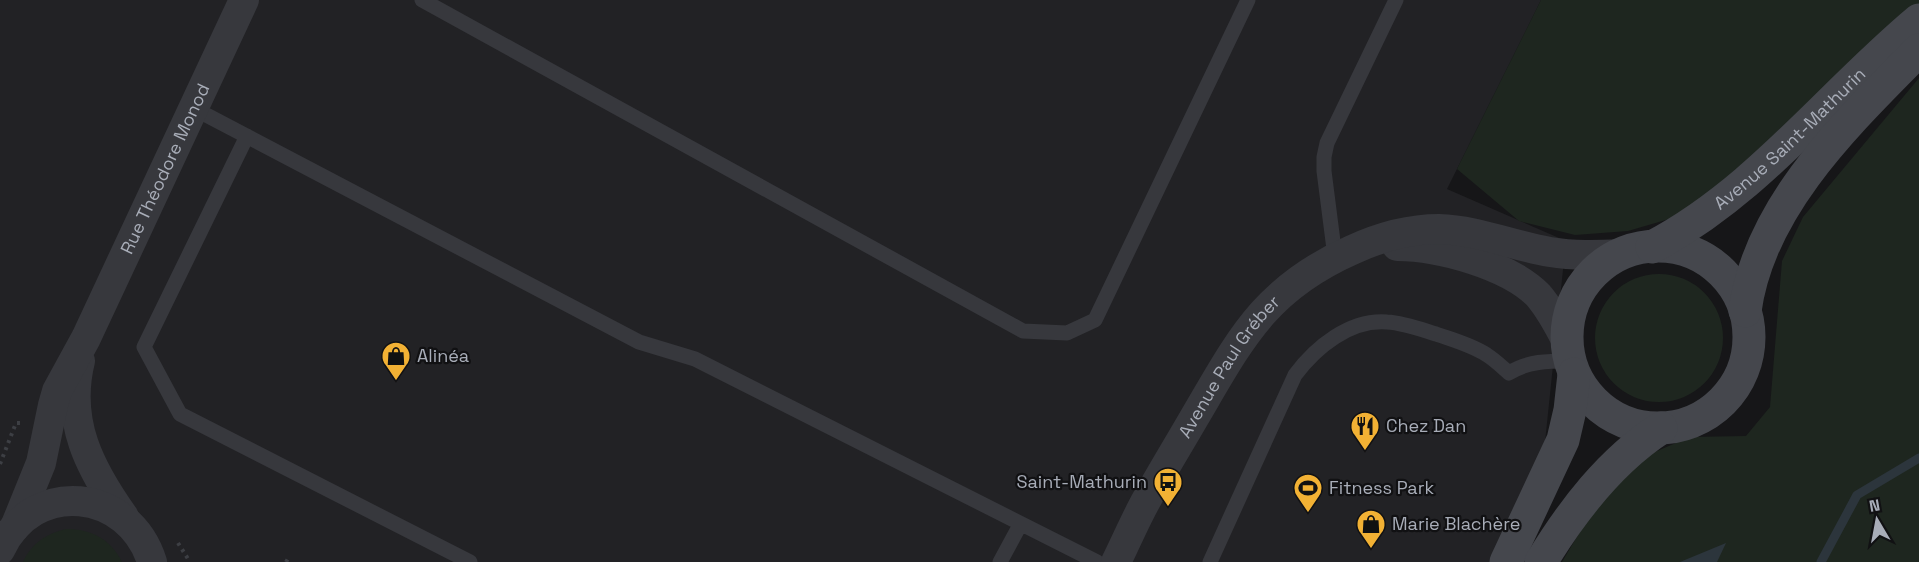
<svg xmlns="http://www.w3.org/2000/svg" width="1919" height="562" font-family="'Space Grotesk',sans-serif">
  <rect width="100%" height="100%" fill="#161618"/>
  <path fill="#222225" d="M0,0h1541l-94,189 119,52 -21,201 -55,120h-1490z"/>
  <path fill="#1e261f" d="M1541,0h378v9l-226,203 -65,19 -53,4 -56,-14 -62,-52z
    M1919,78v484h-357l35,-59 53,-49 40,-17 56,-1 24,-29 12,-146 21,-44z
    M1595 338a64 64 0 1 1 128 0a64 64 0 1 1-128 0Z
    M66,529c25,0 45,10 56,33h-99c9,-19 23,-28 43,-33z"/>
  <path fill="#2c353c" d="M1726,543l-9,19h-37z"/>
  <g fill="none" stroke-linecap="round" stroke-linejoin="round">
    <path stroke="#2c353c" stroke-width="9" d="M1821,562l36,-67 62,-37"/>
    <path stroke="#3d3f44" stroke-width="4" stroke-dasharray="3 4.5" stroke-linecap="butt" d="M0,464l16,-41h4
      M178,543l12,19
      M286,562l3,-5"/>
    <path stroke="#37383d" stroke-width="15" d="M422,0l601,331 44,2 28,-13 153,-320
      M193,108l446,234 56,17 402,203
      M247,136l-103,211 36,67 290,148
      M1335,257l-11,-86v-14l3,-14 69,-143
      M1000,562l20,-37
      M1210,562l85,-187c21,-28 55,-56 92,-53 17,1 33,7 49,12 17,6 36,11 51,21 8,5 15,12 22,18 19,-12 39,-12 61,-12"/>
    <g stroke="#37383d" stroke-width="30">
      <path d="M1397,246c42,0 111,19 141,49 12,14 21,31 29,47"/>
      <path d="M80,361c-15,61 10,108 44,156"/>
      <path id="s1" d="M15,527l26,-64 12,-58 4,-14 29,-53 158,-338"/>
      <path d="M0,550c33,-72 129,-62 152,12"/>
      <path id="s2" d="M1116,562c11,-22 20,-44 32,-65 15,-27 31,-53 46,-79 46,-78 70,-129 158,-168 28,-13 55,-21 87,-21 39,1 74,17 111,23 24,4 48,3 72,2"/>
    </g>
    <g stroke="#45474d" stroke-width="33">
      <circle cx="1658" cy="337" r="91"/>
      <path id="s3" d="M1652,247c105,-55 177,-152 267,-227"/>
      <path d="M1745,311c14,-105 103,-189 174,-261"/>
      <path d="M1506,562l57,-122 7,-30 4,-36"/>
      <path d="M1541,562c31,-51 69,-101 120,-134"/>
    </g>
  </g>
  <defs>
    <g id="shop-pin" transform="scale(1.5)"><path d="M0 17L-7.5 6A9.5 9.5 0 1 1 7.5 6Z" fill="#f2b134" stroke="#111113"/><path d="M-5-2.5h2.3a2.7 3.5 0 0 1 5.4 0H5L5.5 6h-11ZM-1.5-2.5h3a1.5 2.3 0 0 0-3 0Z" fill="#111"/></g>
    <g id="restaurant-pin" transform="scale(1.5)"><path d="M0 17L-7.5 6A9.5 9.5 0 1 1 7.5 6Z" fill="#f2b134" stroke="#111113"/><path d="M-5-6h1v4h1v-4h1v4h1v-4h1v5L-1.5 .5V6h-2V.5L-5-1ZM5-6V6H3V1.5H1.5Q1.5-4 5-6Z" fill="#111"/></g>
    <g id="bus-pin" transform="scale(1.5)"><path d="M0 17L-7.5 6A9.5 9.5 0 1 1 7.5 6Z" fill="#f2b134" stroke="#111113"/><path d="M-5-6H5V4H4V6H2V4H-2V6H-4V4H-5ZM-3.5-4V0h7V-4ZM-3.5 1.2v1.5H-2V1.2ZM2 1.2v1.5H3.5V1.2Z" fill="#111"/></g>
    <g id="stadium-pin" transform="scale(1.5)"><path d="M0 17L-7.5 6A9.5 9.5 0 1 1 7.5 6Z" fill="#f2b134" stroke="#111113"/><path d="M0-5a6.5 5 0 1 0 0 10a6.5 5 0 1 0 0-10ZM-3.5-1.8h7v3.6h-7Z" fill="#111"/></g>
  </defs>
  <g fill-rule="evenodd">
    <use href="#shop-pin" x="396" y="356"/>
    <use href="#restaurant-pin" x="1365" y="426"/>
    <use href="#bus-pin" x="1168" y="482"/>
    <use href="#stadium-pin" x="1308" y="488"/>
    <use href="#shop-pin" x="1371" y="524"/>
  </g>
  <g text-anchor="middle" stroke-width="4.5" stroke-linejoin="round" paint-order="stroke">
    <g font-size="18" fill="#a8adb8" stroke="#111113">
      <text dy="6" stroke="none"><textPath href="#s3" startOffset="176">Avenue Saint-Mathurin</textPath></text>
      <text dy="6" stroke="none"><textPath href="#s1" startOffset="390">Rue Théodore Monod</textPath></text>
      <text dy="6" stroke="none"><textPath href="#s2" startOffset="226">Avenue Paul Gréber</textPath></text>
    </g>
    <g font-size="18" fill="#a8adb8" stroke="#111113" text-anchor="start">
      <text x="417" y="362">Alinéa</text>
      <text x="1386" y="432">Chez Dan</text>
      <text x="1147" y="488" text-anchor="end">Saint-Mathurin</text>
      <text x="1329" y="494">Fitness Park</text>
      <text x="1392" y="530">Marie Blachère</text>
    </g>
  </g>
  <g transform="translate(1877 520) rotate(350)" stroke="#111113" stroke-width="4.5" paint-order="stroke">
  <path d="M0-4.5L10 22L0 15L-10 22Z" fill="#a8adb8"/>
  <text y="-9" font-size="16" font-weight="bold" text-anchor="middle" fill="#a8adb8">N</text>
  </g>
</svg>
